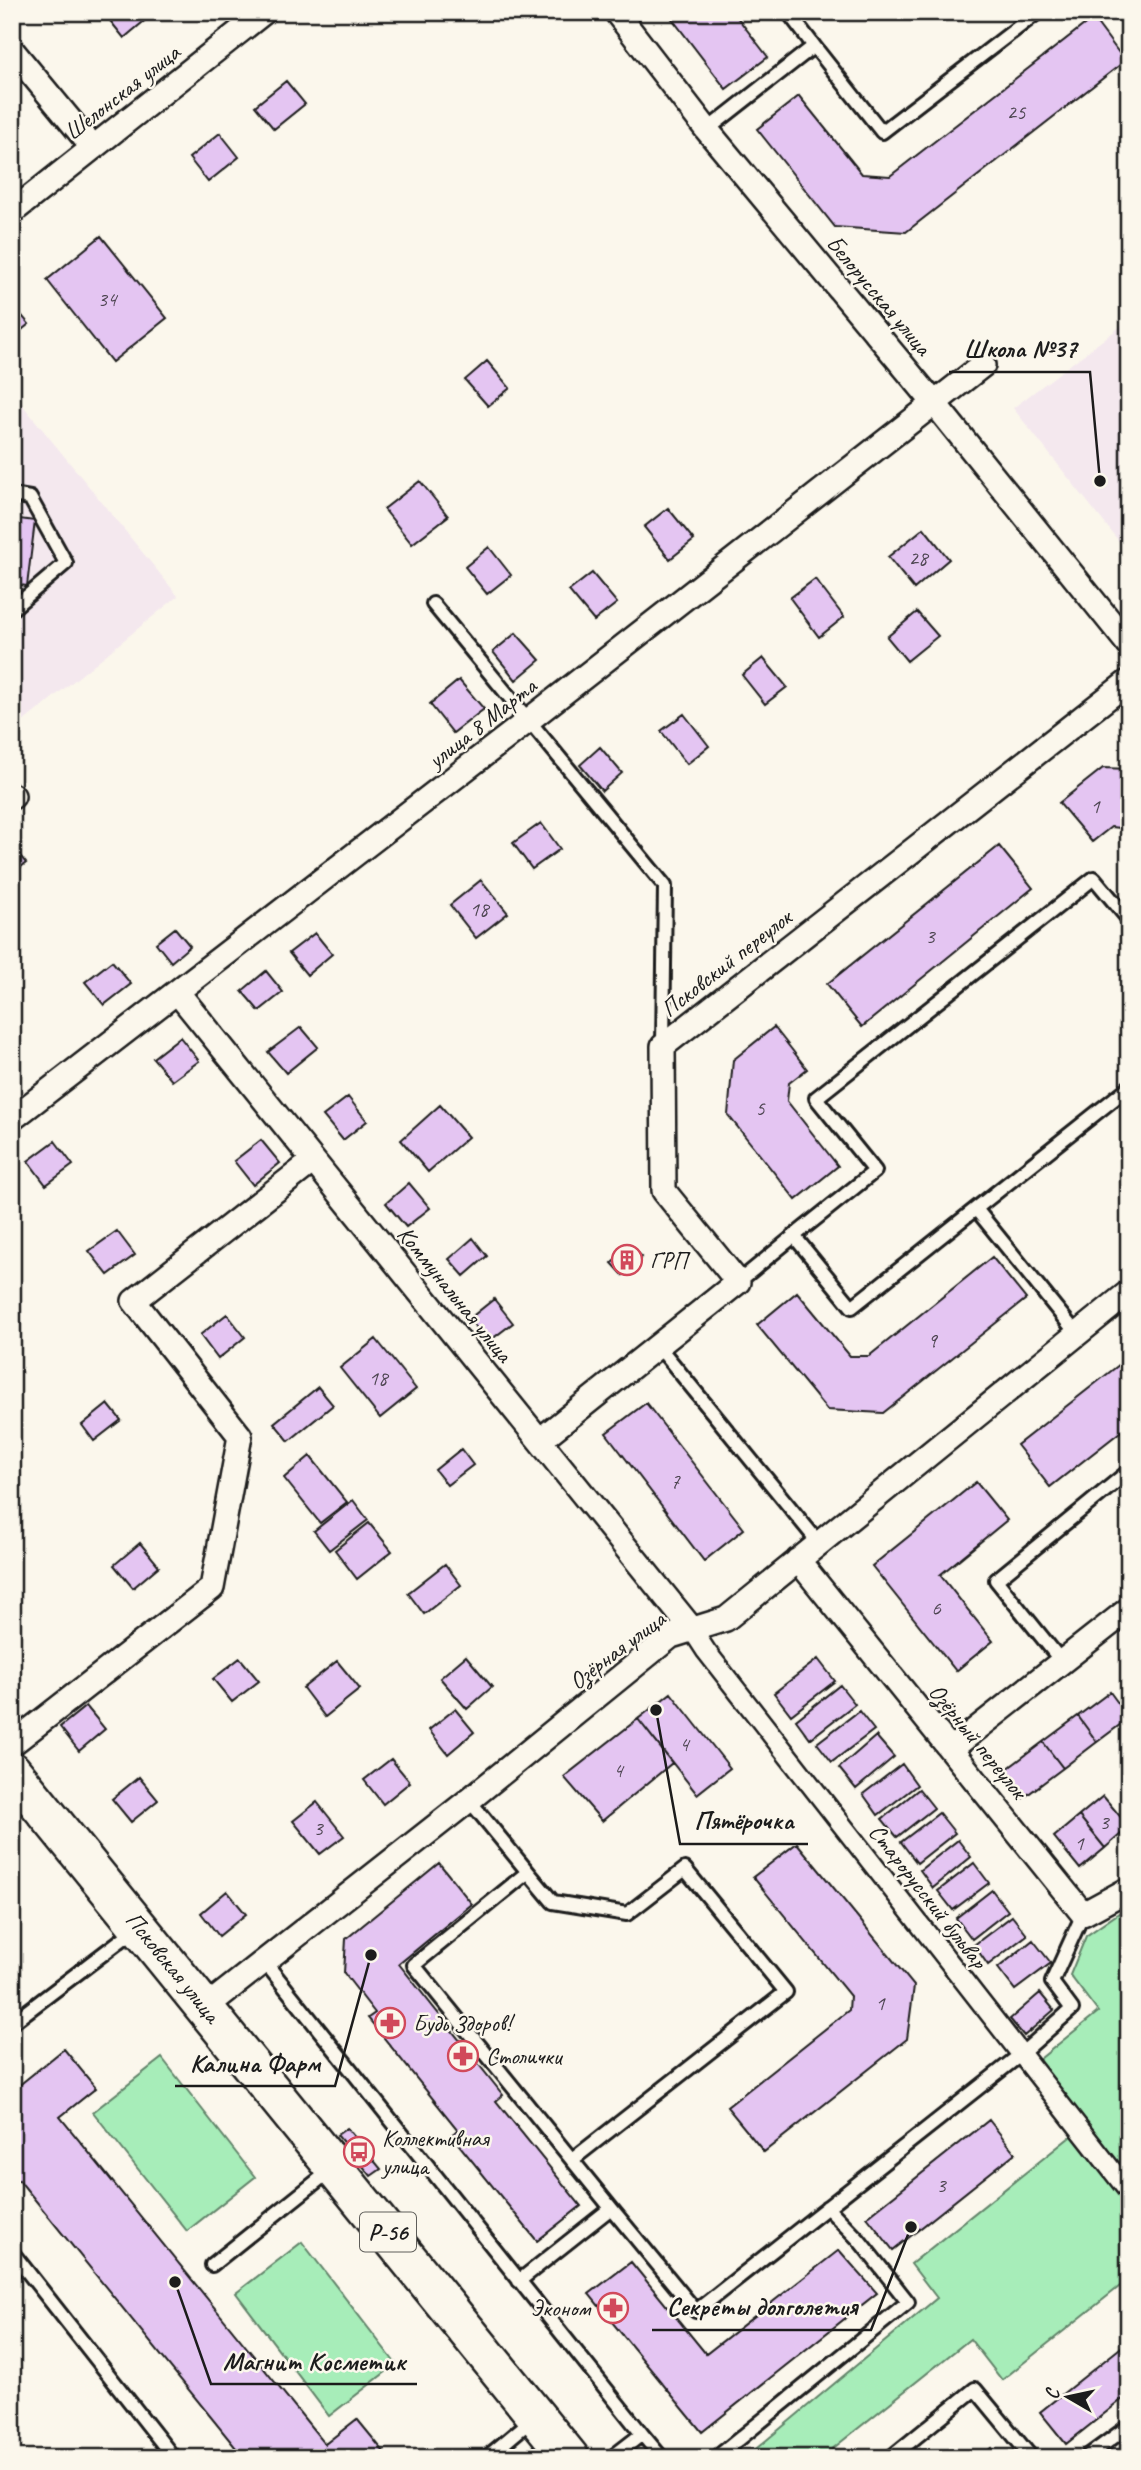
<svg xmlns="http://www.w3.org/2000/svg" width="1141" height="2470" font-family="Caveat,sans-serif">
  <rect width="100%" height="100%" fill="#fbf7ec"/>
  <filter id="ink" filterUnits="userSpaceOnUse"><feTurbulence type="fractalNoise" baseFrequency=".0143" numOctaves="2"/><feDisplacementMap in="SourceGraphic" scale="14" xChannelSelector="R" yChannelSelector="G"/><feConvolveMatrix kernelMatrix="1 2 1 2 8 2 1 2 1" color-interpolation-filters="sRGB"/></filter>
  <g filter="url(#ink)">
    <path fill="#f4e8ee" d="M1129,320v234l-116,-146z
      M12,392l166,204 -166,135z"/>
    <path fill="#a7edb9" stroke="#62846a" stroke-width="2" d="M1129,1906v373l-127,101 -32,-41 -149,119h-76l192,-160 -26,-34 169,-135 -50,-62 68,-55 -28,-37 16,-39z
      M162,2058l93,119 -68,54 -94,-119z
      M302,2242l94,122 -67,52 -93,-123z"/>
    <path fill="#e4c5f2" stroke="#1c1c1c" stroke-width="2" d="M103,12h52l-31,26z
      M667,12h66l35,45 -42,32z
      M1093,18l32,43 -219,171 -71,-5 -78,-98 42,-33 63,78 28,2z
      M286,81l19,23 -31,25 -19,-23z
      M220,133l19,24 -31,25 -19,-24z
      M101,236l66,82 -55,44 -65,-82z
      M12,304l17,20 -17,14z
      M487,361l23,27 -22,18 -23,-26z
      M420,481l28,35 -36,28 -28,-35z
      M668,508l26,32 -24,19 -26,-32z
      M12,518l23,3 -8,65 -15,-2z
      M924,528l25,31 -35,30 -26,-32z
      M489,547l22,28 -24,19 -22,-27z
      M592,573l25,30 -23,18 -25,-30z
      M815,579l29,38 -25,20 -29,-39z
      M917,612l21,24 -31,25 -20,-24z
      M516,633l24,27 -24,20 -23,-28z
      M763,658l24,29 -22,17 -23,-29z
      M459,680l25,29 -31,24 -23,-29z
      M684,714l25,32 -22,18 -26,-33z
      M600,747l22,26 -20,18 -22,-26z
      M1103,768l26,1v60l-18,-2 -19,15 -33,-39z
      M541,823l19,26 -28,20 -19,-26z
      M12,846l14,17 -14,11z
      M999,846l34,42 -171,139 -35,-43z
      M481,880l27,33 -32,25 -26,-33z
      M175,928l15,18 -19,16 -15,-19z
      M315,933l17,21 -25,21 -18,-22z
      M112,961l19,23 -27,21 -19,-23z
      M266,971l17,21 -24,19 -17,-20z
      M301,1027l17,20 -32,26 -18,-21z
      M774,1027l33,42 -18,14 -2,18 51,65 -42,34 -68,-85 5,-55z
      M180,1037l19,24 -27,20 -19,-23z
      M348,1097l19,24 -24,19 -20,-24z
      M440,1105l28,32 -40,35 -27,-32z
      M261,1140l19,23 -27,22 -19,-24z
      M55,1141l18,24 -27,20 -18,-24z
      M409,1183l21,25 -24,19 -20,-24z
      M117,1231l18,24 -27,20 -19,-24z
      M473,1238l14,18 -23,20 -15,-17z
      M630,1245l12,12 -19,18 -11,-12z
      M992,1257l34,42 -143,114 -56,-3 -70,-85 40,-33 53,64h19z
      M494,1299l19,24 -25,19 -19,-23z
      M227,1314l18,23 -27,22 -18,-24z
      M376,1339l40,50 -36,29 -40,-50z
      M1129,1357v68l-79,62 -33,-42z
      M318,1387l15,18 -44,36 -15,-18z
      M646,1403l98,126 -40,32 -98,-128z
      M108,1404l13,16 -27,21 -12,-16z
      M461,1449l12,16 -26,20 -12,-15z
      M310,1456l37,46 -27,21 -36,-45z
      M976,1482l31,38 -67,55 53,66 -37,30 -84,-105z
      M353,1500l15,20 -39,30 -15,-19z
      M369,1523l23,28 -35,28 -22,-29z
      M140,1543l19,23 -26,22 -19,-23z
      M445,1564l16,21 -37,29 -16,-21z
      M466,1656l26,31 -25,22 -27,-31z
      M240,1658l19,23 -27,21 -19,-23z
      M818,1659l17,22 -44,34 -17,-22z
      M337,1661l23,28 -35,28 -22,-29z
      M840,1685l15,19 -45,35 -14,-19z
      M1110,1692l19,26 -32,24 -19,-26z
      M671,1693l59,75 -33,26 -59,-75z
      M86,1706l19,23 -26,22 -19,-24z
      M455,1709l19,23 -26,22 -19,-24z
      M859,1711l15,19 -42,32 -15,-19z
      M1078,1716l19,26 -34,26 -20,-26z
      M638,1719l34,44 -70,58 -38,-44z
      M876,1736l18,21 -38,32 -17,-21z
      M1043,1742l20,26 -40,30 -20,-26z
      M391,1759l19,23 -27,22 -19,-24z
      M902,1764l15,21 -39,30 -15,-21z
      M139,1777l19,23 -27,22 -19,-23z
      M919,1789l15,19 -37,29 -15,-18z
      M1103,1796l26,31 -24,21 -26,-32z
      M317,1802l27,34 -24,18 -27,-33z
      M939,1813l16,20 -38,30 -16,-21z
      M1079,1816l26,32 -25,21 -26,-32z
      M958,1840l13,17 -38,31 -13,-18z
      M797,1843l117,143 -7,53 -143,113 -37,-45 122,-97 1,-14 -97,-119z
      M439,1863l33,41 -73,60 104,131 -7,6 85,105 -44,35 -86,-106 7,-5 -90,-112 7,-5 -31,-40 2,-34z
      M974,1863l15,20 -36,27 -15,-19z
      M992,1890l16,21 -36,28 -16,-21z
      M227,1891l19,23 -27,22 -18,-23z
      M1012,1916l15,19 -39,30 -14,-20z
      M1033,1940l18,23 -36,27 -17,-22z
      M1040,1993l14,17 -30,26 -14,-17z
      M64,2049l32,39 -36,29 265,327 32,-25 32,39h-145l-225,-278 -7,6v-95z
      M989,2120l26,33 -122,97 -26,-33z
      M347,2128l34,41 -10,7 -34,-41z
      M839,2250l38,43 -175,139 -113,-138 42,-32 75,92z
      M1129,2341v53l-63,50 -26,-32z
      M991,2448l8,10h-20z"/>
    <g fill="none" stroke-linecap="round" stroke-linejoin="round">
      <g stroke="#1c1c1c" stroke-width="18">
        <path id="service" d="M814,46l68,86 156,-120
          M707,130l107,-84 -26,-34
          M12,495l18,3 36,65 -54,46
          M433,604l232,282 -2,160
          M976,1209l101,125
          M794,1236l81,-65 -59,-73 278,-220 35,42
          M738,1282l56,-46 58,71 277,-220
          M659,1347l160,196
          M1062,1662l-66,-82 133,-109
          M469,1800l59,72 -114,93 197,243
          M528,1872l25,30 74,12 58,-45 101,123 -214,168
          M264,1961l378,473 -31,24
          M12,2023l125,-95
          M12,2252l162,206
          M212,2265l120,-96
          M519,2281l92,-73 85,103 324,-256 52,-46 -20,-27 31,-68
          M642,2434l20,24
          M486,2458l48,-40
          M716,2458l192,-156 -49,-62 -32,-33
          M890,2458l85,-69 57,69
          M1085,2458l44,-32"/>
      </g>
      <g stroke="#1c1c1c" stroke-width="23">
        <path id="pedestrian" d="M691,1628l15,23 423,541"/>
      </g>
      <g stroke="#1c1c1c" stroke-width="28">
        <path id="minor" d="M616,12l91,118 228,274 194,241
          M12,50l81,98
          M12,212l252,-200
          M12,797l1,-1
          M178,993l513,635
          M12,1119l517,-399 454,-355
          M540,1440l198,-158 -74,-91 -1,-145 466,-365
          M798,1560l285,354 46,-25
          M12,1744l200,-156 28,-152 -106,-135 179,-140
          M951,1749l178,-140
          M206,2007l263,-207 202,-164 55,-17 403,-327"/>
      </g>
      <g stroke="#1c1c1c" stroke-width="42">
        <path id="primary" d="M12,1771l558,687"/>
      </g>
      <use href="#service" stroke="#fbf7ec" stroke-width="12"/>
      <use href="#pedestrian" stroke="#fbf7ec" stroke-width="18"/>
      <use href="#minor" stroke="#fbf7ec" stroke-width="23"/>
      <use href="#primary" stroke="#fbf7ec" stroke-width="37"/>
    </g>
  </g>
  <defs>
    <g id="building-ring" transform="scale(1.575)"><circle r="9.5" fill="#fbf7ec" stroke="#d1495b" stroke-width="1.5"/><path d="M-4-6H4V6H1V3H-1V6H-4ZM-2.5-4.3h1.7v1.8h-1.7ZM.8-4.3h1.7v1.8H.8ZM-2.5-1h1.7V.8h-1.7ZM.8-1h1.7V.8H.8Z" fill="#d1495b"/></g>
    <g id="pharmacy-ring" transform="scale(1.575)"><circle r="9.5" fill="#fbf7ec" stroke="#d1495b" stroke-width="1.5"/><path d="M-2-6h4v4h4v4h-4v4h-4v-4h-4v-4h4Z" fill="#d1495b"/></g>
    <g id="bus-ring" transform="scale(1.575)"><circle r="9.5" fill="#fbf7ec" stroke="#d1495b" stroke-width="1.5"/><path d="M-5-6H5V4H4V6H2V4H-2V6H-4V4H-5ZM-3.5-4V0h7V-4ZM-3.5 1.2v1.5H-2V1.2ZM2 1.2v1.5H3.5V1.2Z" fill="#d1495b"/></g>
  </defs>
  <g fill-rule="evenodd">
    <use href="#building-ring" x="627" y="1260"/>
    <use href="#pharmacy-ring" x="390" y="2023"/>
    <use href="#pharmacy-ring" x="463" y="2056"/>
    <use href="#bus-ring" x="359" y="2152"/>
    <use href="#pharmacy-ring" x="613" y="2308"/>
  </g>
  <g text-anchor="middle" stroke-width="5" stroke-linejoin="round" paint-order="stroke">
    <g font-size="21" fill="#4e4652">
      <text x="1016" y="119">25</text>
      <text x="107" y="306">34</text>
      <text x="918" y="565">28</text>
      <text x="1095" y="813">1</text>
      <text x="479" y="916">18</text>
      <text x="930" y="943">3</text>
      <text x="760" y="1115">5</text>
      <text x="932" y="1347">9</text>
      <text x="378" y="1385">18</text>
      <text x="675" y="1488">7</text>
      <text x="936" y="1615">6</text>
      <text x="684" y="1751">4</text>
      <text x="618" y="1777">4</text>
      <text x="1104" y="1829">3</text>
      <text x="318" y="1835">3</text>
      <text x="1079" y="1850">1</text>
      <text x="880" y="2010">1</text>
      <text x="941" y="2192">3</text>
    </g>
    <rect fill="#fbf7ec" stroke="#5f5e5a" stroke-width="2" x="360" y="2212.5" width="56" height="39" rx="5"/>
    <g font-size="23" font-weight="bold" fill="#1c1c1c">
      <text x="388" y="2240">Р-56</text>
    </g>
    <g font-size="24" fill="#1c1c1c" stroke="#fbf7ec">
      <text transform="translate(122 92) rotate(-38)" y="8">Шелонская улица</text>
      <text transform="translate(879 295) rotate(50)" y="8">Белорусская улица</text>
      <text transform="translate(482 723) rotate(-38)" y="8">улица 8 Марта</text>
      <text transform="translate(726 963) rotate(-38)" y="8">Псковский переулок</text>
      <text transform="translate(455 1294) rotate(51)" y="8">Коммунальная улица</text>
      <text transform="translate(617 1650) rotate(-37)" y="8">Озёрная улица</text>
      <text transform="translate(978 1741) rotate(51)" y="8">Озёрный переулок</text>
      <text transform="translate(928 1896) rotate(52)" y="8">Старорусский бульвар</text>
      <text transform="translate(173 1967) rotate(51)" y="8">Псковская улица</text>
    </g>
    <g font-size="24" fill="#1c1c1c" stroke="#fbf7ec" text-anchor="start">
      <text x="650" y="1268">ГРП</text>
      <text x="413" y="2031">Будь Здоров!</text>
      <text x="486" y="2064">Столички</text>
      <text x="382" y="2146">Коллективная<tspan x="382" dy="28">улица</tspan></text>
      <text x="590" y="2316" text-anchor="end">Эконом</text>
    </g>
  </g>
  <path fill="none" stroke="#1c1c1c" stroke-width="2.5" d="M1100 481L1090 372H949M656 1710L680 1844H808M371 1955L335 2086H175M911 2227L871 2330H652M175 2282L211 2384H417"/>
  <g fill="#1c1c1c" stroke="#fbf7ec" stroke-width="2.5">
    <circle cx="1100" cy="481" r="7"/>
    <circle cx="656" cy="1710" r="7"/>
    <circle cx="371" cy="1955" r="7"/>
    <circle cx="911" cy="2227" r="7"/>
    <circle cx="175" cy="2282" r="7"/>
  </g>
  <g font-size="26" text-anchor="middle" font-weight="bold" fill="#1c1c1c" stroke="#fbf7ec" stroke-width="5" stroke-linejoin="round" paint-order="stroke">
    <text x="1020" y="357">Школа №37</text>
    <text x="744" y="1829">Пятёрочка</text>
    <text x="255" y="2072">Калина Фарм</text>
    <text x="762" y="2315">Секреты долголетия</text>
    <text x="314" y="2370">Магнит Косметик</text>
  </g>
  <rect width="1141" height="2470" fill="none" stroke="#fbf7ec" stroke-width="42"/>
  <rect x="21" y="21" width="1099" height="2428" fill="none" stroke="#1c1c1c" stroke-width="2.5" filter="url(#ink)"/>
  <g transform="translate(1068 2397) rotate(279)" stroke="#fbf7ec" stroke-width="5" paint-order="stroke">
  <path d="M0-5L12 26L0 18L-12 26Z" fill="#1c1c1c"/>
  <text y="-10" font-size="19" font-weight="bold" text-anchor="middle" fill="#1c1c1c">С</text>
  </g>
</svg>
